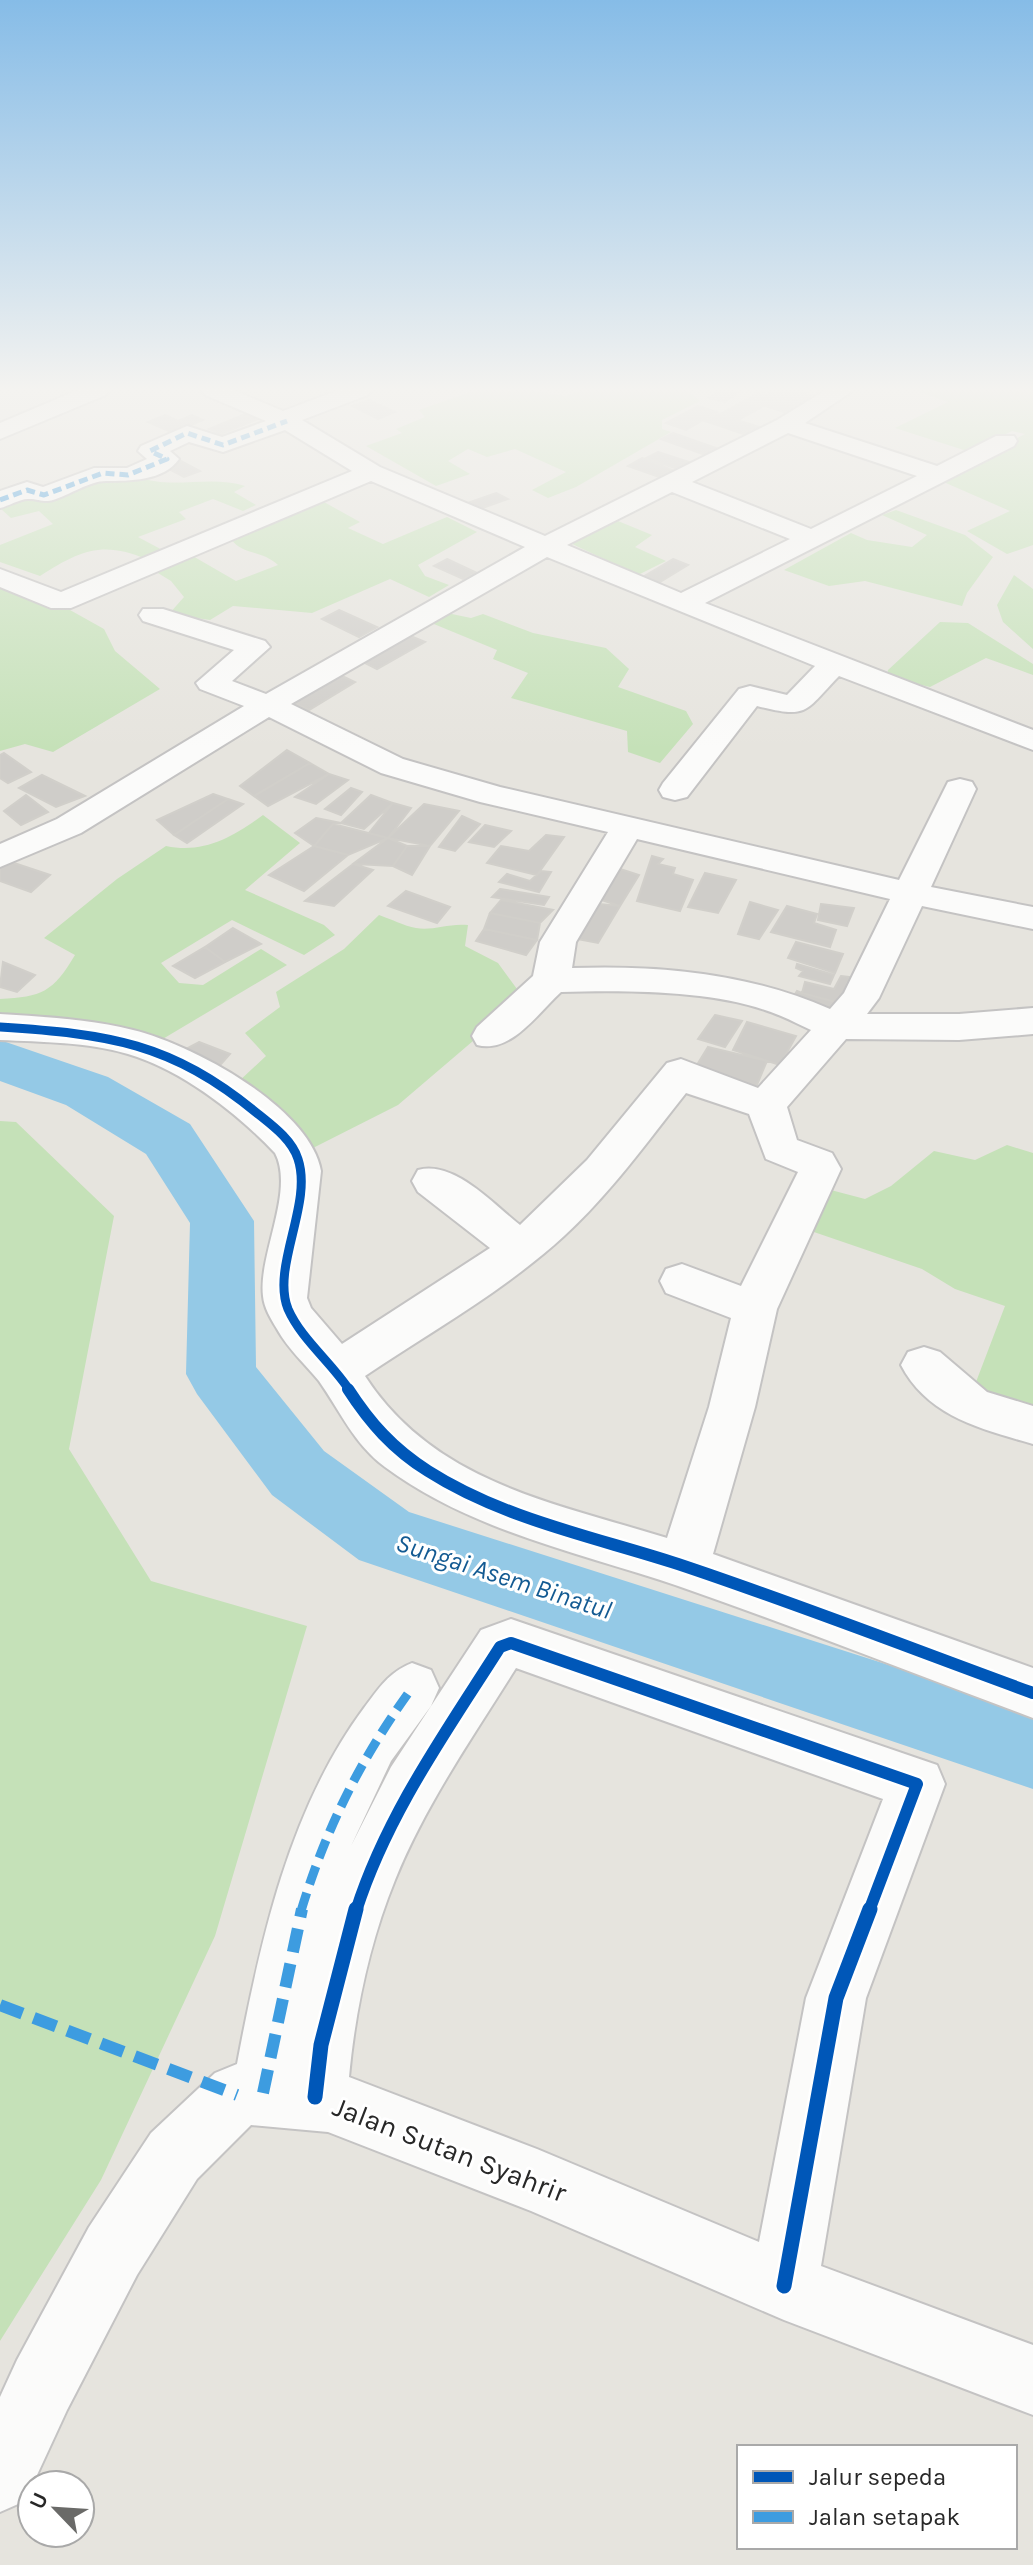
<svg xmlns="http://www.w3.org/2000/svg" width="1033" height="2565" font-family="Karla,sans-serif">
  <rect width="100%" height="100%" fill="#e6e4de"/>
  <path fill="#c5e1b8" d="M476,390h52l37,6 17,-6h105l13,11 -38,19v9l9,3 -95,55 -28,11 -16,-8 34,-18 -51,-23 -28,8 -19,-8 -20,12 22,13 -34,12 -70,-40 36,-13 -6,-4 29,-12 -6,-7z
    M914,390h119v155l-26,9 -40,-23 43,-20 -71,-31 86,-46 -13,-3 -42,21 -75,-24 53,-26z
    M137,476c34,15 72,-2 108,10l-11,6 22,13 -13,6 -30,-12 -34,13 7,7 -48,18 30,16 -20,7c-44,-20 -68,-10 -108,16l-40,-14v-17l53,-21 -14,-13 -28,7 -11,-10v-5l100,-26z
    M324,502l36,20 -12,6 35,16 64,-27 30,15 -59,33 7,11 24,9 -20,12 -39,-18 -78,34 -79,-7 -23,14 -41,-6 15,-17 -13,-16 -18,-11 38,-15 45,26 42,-16c-16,-15 -36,-10 -47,-26z
    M896,510l69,25 28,22 -26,36 -5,13 -97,-25 -36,5 -45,-16 67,-37 16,7 45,7 15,-12 -45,-20z
    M618,521l34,14 -17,12 31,14 -28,14 -68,-32z
    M1014,575l19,14v60l-30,-27 -6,-17z
    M0,584l70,26 34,19 11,22 45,38 -107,63 -28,-8 -25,7z
    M447,613l24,5 12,-4 50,19 73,15 23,21 -11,18 68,24 7,13 -33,39 -32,-11 -1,-21 -116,-33 17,-25 -35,-14 4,-9 -68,-28z
    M940,622l28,1 65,41v11l-47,-17 -56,29 -43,-10 1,-7z
    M263,815l37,28 -55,47 79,35 11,10 -31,20 -72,-35 -71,43 18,20 24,2 58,-36 26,16 -131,78 -156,-28v-16c42,-2 53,-7 75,-44l-31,-17 73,-59 49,-33c38,8 67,-9 97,-31z
    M379,915c12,4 25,11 37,13 17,3 32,-5 52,-3l-3,21 33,17 19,26 -3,17 -116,99 -87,44 -74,-66 29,-27 -21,-23 35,-26 -4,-15 68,-43z
    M0,1121l16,1 98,94 -45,233 82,132 156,45 -92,310 -114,244 -101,161z
    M1007,1145l26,8v284l-70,-21 42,-110 -50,-17 -33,-20 -111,-38 16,-42 38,10 26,-13 43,-35 41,9z"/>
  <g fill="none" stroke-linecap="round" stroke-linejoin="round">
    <path fill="#94c9e6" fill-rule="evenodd" d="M0,1040l108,37 82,47 64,97 2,146 68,84 85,61 624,199v78l-674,-229 -87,-65 -75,-101 -11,-20 4,-151 -44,-69 -80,-49 -66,-24z"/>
  </g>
  <path fill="#cfcdc9" stroke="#d1cfca" stroke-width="2" d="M721,390h6l11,3 -13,9 -16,-4z
    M773,390h23l19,6 -8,5z
    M772,391l36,11 -7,4 -36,-11z
    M758,393l42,14 -13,6 -41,-13z
    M369,400l26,12 -17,7 -26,-13z
    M744,401l18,6 -22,12 -18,-6z
    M698,406l19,6 -31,18 -20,-7z
    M245,414l13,5 -37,15 -12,-5z
    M718,414l44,14 -13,8 -44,-15z
    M165,415l13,6 14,-6 11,5 -30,13 -25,-11z
    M673,433l43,15 -11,7 -44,-16z
    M658,452l31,10 -12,7 -31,-11z
    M642,458l30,12 -13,7 -31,-11z
    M177,459l23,12 -16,6 -23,-12z
    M496,493l12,6 -34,12 -12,-6z
    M447,559l30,14 -14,6 -29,-13z
    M673,559l15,6 -36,22 -16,-6z
    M339,610l38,17 -18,10 -37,-18z
    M408,635l17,7 -48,27 -16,-8z
    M338,674l17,8 -46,28 -18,-8z
    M287,750l23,13 -56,33 -14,-10z
    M4,753l27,19 -23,11 -8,-5v-23z
    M310,763l19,11 -61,32 -14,-10z
    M329,774l19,6 -32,24 -21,-7z
    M42,775l43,21 -29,11 -37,-19z
    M351,788l11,4 -21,23 -16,-6z
    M213,794l15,5 -54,36 -17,-15z
    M26,795l22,17 -27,13 -17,-14z
    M371,795l22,8 -29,26 -23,-6z
    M228,799l15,5 -56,39 -13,-8z
    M393,803l18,5 -23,30 -19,-5z
    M424,804l35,7 -29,35 -42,-8z
    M462,816l18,8 -25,27 -16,-4z
    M316,818l25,5 -8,1 -19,22 -19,-13z
    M333,824l55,14 -40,17 -34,-9z
    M485,825l26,6 -17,16 -25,-5z
    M546,835l18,2 -27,38 -50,-12 14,-17 28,5z
    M388,838l19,8 -14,20 -40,-2z
    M314,846l34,9 -44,36 -35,-16z
    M407,846h23l-18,29 -19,-9z
    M652,856l11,3 -5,5 17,4 -2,6 20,6 -13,31 -43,-10z
    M8,861l42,14 -19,17 -31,-11v-13z
    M353,864l20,6 -39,36 -29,-5z
    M611,866l28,9 -19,31 -28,-9z
    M541,871l10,1 -12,20 -40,-10 8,-8 23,7z
    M705,873l31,7 -18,33 -30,-6z
    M500,889l49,8 -5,8 -52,-8z
    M406,891l44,16 -13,16 -49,-17z
    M501,900l52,10 -13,13 -50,-10z
    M750,902l28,8 -19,29 -21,-5z
    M589,903l31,3 -22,37 -31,-6z
    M821,904l33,4 -7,18 -29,-6z
    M787,906l30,8 -3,9 22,7 -6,17 -59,-15z
    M490,913l50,10 -3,17 -53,-11z
    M233,928l28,16 -36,18 -20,-15z
    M484,929l53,11 -11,15 -50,-14z
    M796,942l47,12 -8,19 -47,-15z
    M205,947l20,15 -30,16 -22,-12z
    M3,962l32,13 -18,17 -17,-5z
    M797,964l37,11 -4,9 -31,-8 4,-5 -7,-3z
    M841,976l9,1 -11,26 -37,-10 3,-11 29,7z
    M797,991l5,2 37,10 -6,11 -43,-12z
    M715,1015l27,6 -17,26 -27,-8z
    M747,1022l49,14 -16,29 -47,-15z
    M199,1042l31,12 -23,26 -25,-29z
    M708,1047l59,14 -14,33 -61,-21z"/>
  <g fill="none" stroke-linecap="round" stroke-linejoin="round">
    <g stroke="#c4c3c3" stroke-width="4">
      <path id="minor" d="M78,390h32l-4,5 -106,44v-16z
        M201,390h32l50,21 56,-21h33l-4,5 -66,25 78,47 165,69 232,-116 49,-30h28l-49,33 132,43 59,-30h18l3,5 -3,5 -309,157 328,127v20l-194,-74c-35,36 -30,43 -82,30l-70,91 -12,3 -12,-3 -4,-7 4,-7 76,-94 11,-3 37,9 28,-29 -268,-109 -256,147 112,55 97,28 399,93 49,-98 12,-3 12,3 4,7 -45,98 102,20v22l-111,-23 -43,92 -12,16h92l74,-6v26l-74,6 -113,-1 -59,68 10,33 35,13 9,16 -64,140 -22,98 -42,147 320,114v50c-117,-44 -234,-90 -352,-131 -100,-34 -210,-56 -296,-120 -31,-23 -45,-56 -66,-86 -14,-17 -31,-32 -42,-52 -6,-10 -13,-21 -14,-33 -5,-41 32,-105 12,-143 -38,-40 -93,-83 -147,-99 -41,-12 -86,-12 -128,-14v-26c45,3 90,5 133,16 58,14 177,77 188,141l-14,127 4,10 31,36 148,-96 -72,-56 -6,-11 6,-11c36,-10 75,34 102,55l67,-65 80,-97 14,-4 77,29 53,-58c-15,-7 -30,-15 -46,-20 -57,-20 -144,-20 -204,-18 -23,21 -50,62 -84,53l-5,-9 5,-9 56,-51 7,-34 68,-110 -128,-30 -99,-29 -112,-56 -188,116 -81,34v-23l57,-25 187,-113 -44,-17 -4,-6 38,-33 -91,-29 -4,-6 4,-6h20l102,32 5,6 -38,34 34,13 259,-147 -154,-66 -300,127h-20l-51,-21v-18l61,23 291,-121 -67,-41 -62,22 -34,-10 -19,9 9,8c-15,22 -50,22 -73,22 -16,0 -37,14 -53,19 -9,3 -14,-1 -24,-1 -8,-1 -20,7 -29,9v-17l27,-9 16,5 51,-19h33l20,-9 -9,-8 3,-5 46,-20 35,11 44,-16 -61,-26zM788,433l129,43 -106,53 -119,-47zM672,492l118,47 -109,54 -114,-48zM637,839l253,60 -46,94 -14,16c-82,-36 -170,-44 -258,-41l4,-26zM686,1093l63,21 17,45 32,13 -57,114 -59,-22 -16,5 -6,12 6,12 65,25 -22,89 -42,131c-112,-35 -233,-55 -302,-162 67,-45 139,-85 199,-140 46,-42 83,-94 122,-143z
        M924,1347l16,5 47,40 46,14v38c-51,-15 -105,-27 -132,-79l7,-13z
        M511,1619l426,146 8,19 -79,214 -45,268 212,79v70l-249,-95 -253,-109 -203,-79 -77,-7 -54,54 -60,96 -70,135 -42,91 -25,11v-115l17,-37 72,-133 62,-94 64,-60 22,-9c23,-122 52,-255 127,-356 15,-20 25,-36 48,-45l19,7 8,18 -8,18 -40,55 -40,85 40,-79 90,-137zM516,1668l367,131 -77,199 -47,244 -222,-93 -188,-72c6,-65 21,-136 46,-197 30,-75 78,-143 121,-212z"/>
    </g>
    <use href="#minor" fill="#fbfbfa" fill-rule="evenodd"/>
    <path stroke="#3d9ce0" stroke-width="5" stroke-dasharray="9 5" stroke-linecap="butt" d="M0,500l27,-10 17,5 59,-22 25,2 39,-16 -17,-8 37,-18 36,12 64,-24"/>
    <path stroke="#3d9ce0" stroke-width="9" stroke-dasharray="19 9" stroke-linecap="butt" d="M301,1911c25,-83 60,-153 111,-223"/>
    <path stroke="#3d9ce0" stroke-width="12" stroke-dasharray="24 12" stroke-linecap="butt" d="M0,2005l237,90
      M263,2093l39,-184"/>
    <g stroke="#fff" stroke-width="14">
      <path id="cycleway-far2" d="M0,1027c108,7 171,15 258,87 15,12 34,26 40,45 15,45 -27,108 -10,150 13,30 44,54 62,82"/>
    </g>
    <g stroke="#fff" stroke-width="17">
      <path id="cycleway-far1" d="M348,1389c22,34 45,60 80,82 75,48 167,66 250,93 120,40 237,86 355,129
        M356,1911c31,-97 90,-179 144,-264l11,-4 406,141 -48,127"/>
    </g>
    <g stroke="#fff" stroke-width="20">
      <path id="cycleway" d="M315,2097l6,-52 35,-136
        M784,2286l52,-288 34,-89"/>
    </g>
    <use href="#cycleway-far2" stroke="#0057b8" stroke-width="9"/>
    <use href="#cycleway-far1" stroke="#0057b8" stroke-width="12"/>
    <use href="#cycleway" stroke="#0057b8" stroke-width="15"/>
  </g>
  <linearGradient id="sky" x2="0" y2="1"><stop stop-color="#86bce7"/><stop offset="0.52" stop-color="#f4f3f0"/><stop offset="1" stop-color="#f4f3f0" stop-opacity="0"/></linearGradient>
  <rect width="1033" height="749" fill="url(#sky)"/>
  <g text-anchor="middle" stroke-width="6" stroke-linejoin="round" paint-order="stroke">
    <g font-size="26" font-style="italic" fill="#135a92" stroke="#fff">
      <text transform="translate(504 1576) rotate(18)" y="9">Sungai Asem Binatul</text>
    </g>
    <g font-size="28" fill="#282828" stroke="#fff">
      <text transform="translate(450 2149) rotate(21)" y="10">Jalan Sutan Syahrir</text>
    </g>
  </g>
  <rect x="737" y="2445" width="280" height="104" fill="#ffffff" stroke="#a9a9a9" stroke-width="2"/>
  <rect x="753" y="2471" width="40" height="12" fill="#0057b8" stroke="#a9a9a9" stroke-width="2"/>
  <text x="809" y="2485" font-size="24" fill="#282828">Jalur sepeda</text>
  <rect x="753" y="2511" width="40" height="12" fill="#3d9ce0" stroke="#a9a9a9" stroke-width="2"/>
  <text x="809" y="2525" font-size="24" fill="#282828">Jalan setapak</text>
  <g transform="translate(56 2509) rotate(295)"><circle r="38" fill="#ffffff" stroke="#a9a9a9" stroke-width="2"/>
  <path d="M0-6L14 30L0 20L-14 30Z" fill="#6a6a68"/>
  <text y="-12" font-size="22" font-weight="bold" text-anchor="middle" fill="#282828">U</text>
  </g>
</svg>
